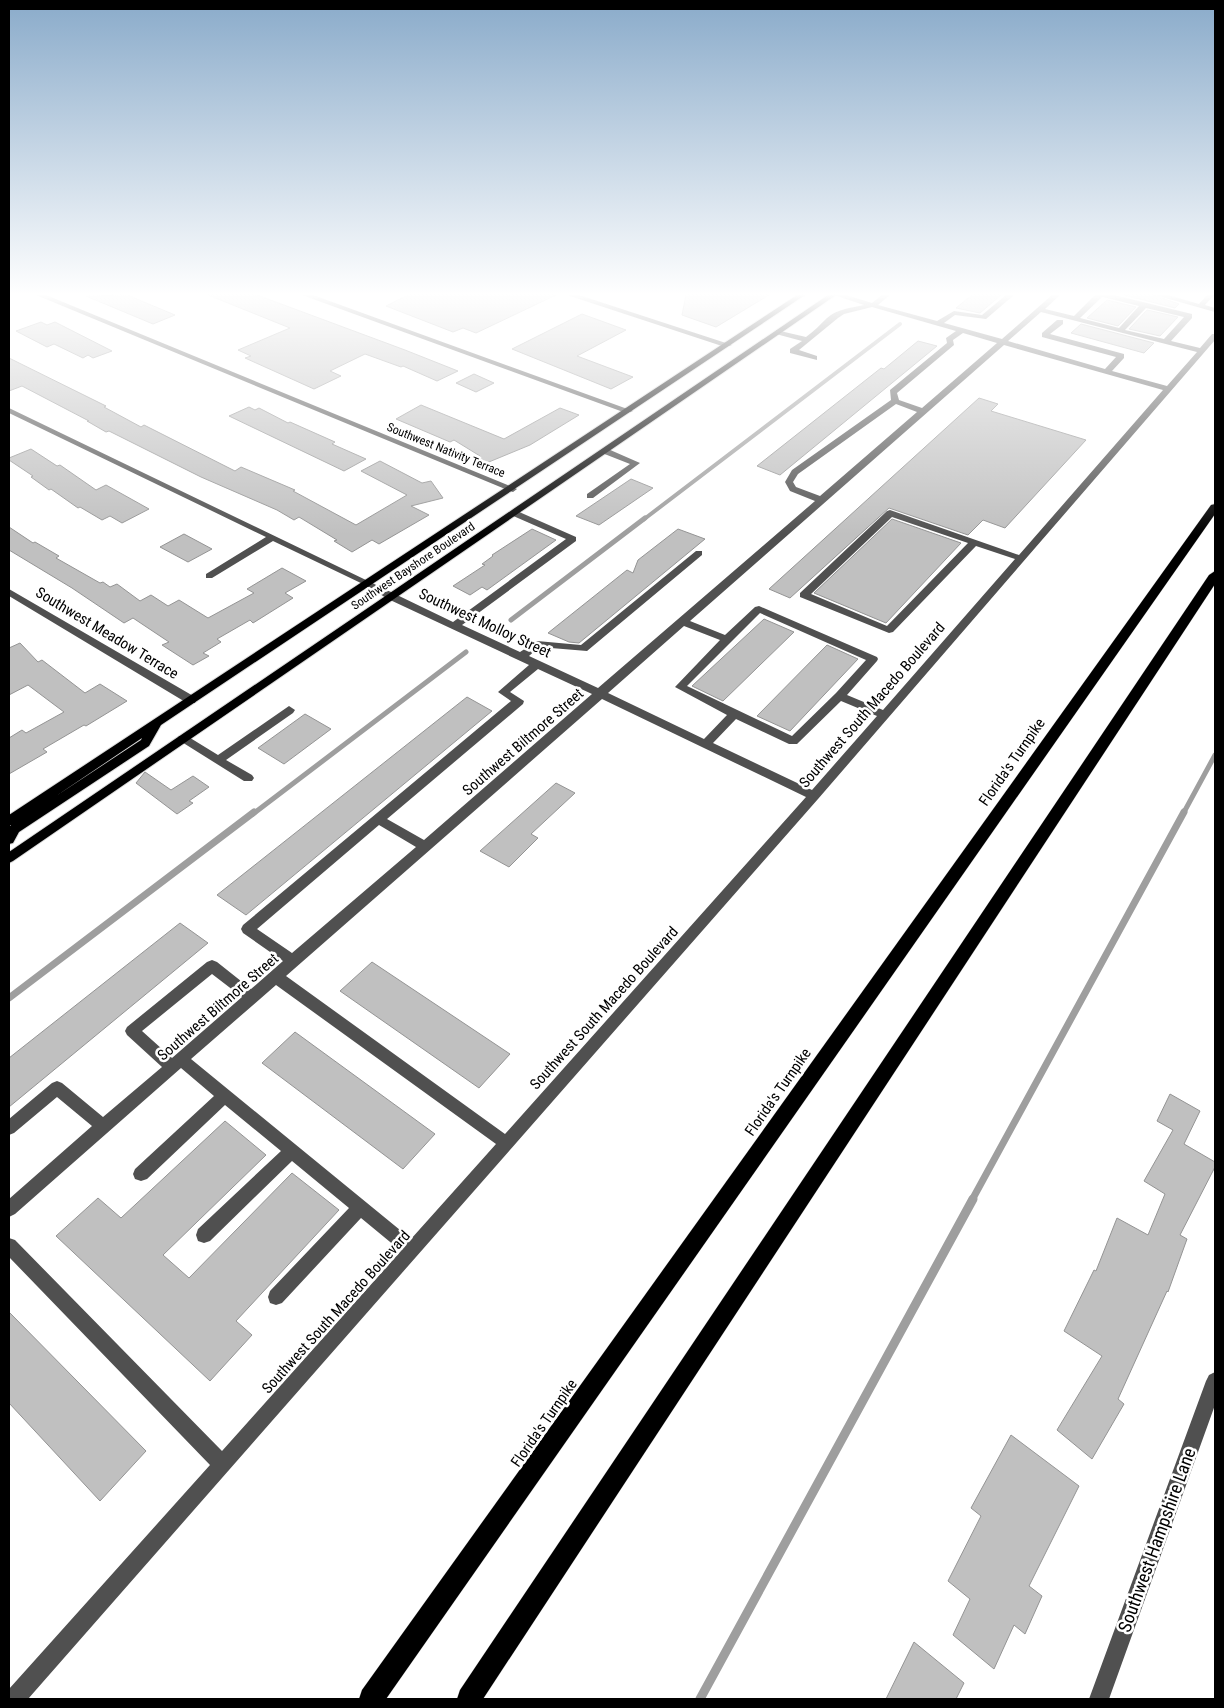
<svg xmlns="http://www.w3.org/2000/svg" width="1224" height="1708" font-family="'Roboto Condensed',sans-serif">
  <rect width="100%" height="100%" fill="#fff"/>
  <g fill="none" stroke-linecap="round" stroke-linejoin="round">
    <path stroke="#9e9e9e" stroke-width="4" d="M643,520l257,-196"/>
    <path stroke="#9e9e9e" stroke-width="5" d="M511,620l134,-102
      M253,814l213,-162
      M1183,814l32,-59"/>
    <path stroke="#9e9e9e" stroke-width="7" d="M9,998l245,-186
      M972,1200l212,-388"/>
    <path stroke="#9e9e9e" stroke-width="9" d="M700,1699l273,-500"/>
  </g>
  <path fill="#c0c0c0" stroke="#949494" d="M127,295l48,20 -22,9 -67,-28z
    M208,295h49l148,55 53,21 -21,10 -34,-15 -2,1 -36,-13 -35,17 11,5 -27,13 -69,-31 6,-2 -13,-6 52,-22z
    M408,295h148l-80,38 -13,-5 -10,4 -67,-26z
    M686,295h83l-53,32 -34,-12z
    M972,295h29l-21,18 -24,-5z
    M1124,295h29l26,9 -4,4z
    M1107,300l29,7 -18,19 -31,-8z
    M1147,310l31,7 -18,19 -31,-7z
    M582,314l44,16 -49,26 56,21 -22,12 -99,-40z
    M41,322l6,3 8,-3 57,29 -19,7 -5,-3 -5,3 -29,-14 -7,3 -31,-16z
    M1081,324l73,19 -10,10 -73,-20z
    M918,341l19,5 -157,129 -23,-9 124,-98 3,1z
    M9,358l97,48 -2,1 37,20 3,-2 91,46 6,-4 54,23 -2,1 63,34 51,-30 -46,-24 19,-10 42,22 9,-2 12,17 -32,8 18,9 -50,29 -7,-4 -20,12 -18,-11 3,-1 -38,-23 -5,3 -17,-10 -76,-33 -92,-46 -3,1 -19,-11h2l-67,-35 -13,5z
    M474,374l20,9 -18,9 -20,-9z
    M979,398l19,6 -7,7 95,29 -81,88 -22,-8 -15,15 -79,-27 -99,90 -21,-9z
    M421,405l83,34 56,-31 19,7 -49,30 -46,19 -4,-8 -26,-16 -4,2 -54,-23z
    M249,407l6,3 4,-2 29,15 2,-1 45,20 -3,2 34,15 -22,12 -115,-55z
    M31,449l26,17 3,-1 36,25 10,-5 43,24 -27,14 -12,-7 -8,4 -22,-13 -2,1 -27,-19 -2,1 -18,-13 2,-1 -24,-16v-2z
    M631,479l22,9 -54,37 -23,-9z
    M892,519l69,24 -75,80 -72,-30z
    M9,527l24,16 2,-1 24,14 -3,2 44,25 3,-1 7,5 7,-3 23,17 11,-6 17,11 11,-6 29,18 46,-25 -7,-4 35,-21 24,13 -21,12 8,5 -40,25 -3,-3 -33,19 4,3 -18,11 6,3 -16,9 -31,-20 7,-3 -36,-24 -9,5 -52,-35 -63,-38z
    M532,529l24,11 -69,50 -5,-3 -12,8 -17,-9 32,-21 -3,-1 11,-8 -1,-1z
    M678,529l27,10 -126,104 -10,-1 -21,-9 79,-63 6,3 5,-13z
    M184,534l28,15 -24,13 -28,-15z
    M764,619l30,13 -71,69 -31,-15z
    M20,643l18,19 4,-2 43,33 15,-9 27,17 -41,25 -2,-1 -41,24 4,3 -38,22v-36l13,-8 4,3 38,-21 -36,-27 -19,10v-47z
    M827,645l31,14 -68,72 -33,-15z
    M467,697l25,14 -246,204 -29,-20z
    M305,714l26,15 -47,35 -26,-16z
    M145,772l26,18 22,-14 16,11 -20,14 4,2 -16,11 -41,-31z
    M556,783l19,10 -44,41 7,4 -29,29 -29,-16z
    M180,923l28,20 -199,164v-49z
    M372,962l138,92 -31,34 -139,-97z
    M295,1032l140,102 -32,35 -141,-106z
    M1170,1094l30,17 -16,33 31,18v5l-35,68 7,4 -19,53 -1,-1 -49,108 6,5 -32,55 -35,-29 45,-74 -38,-25 30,-61 2,1 21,-53 31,17 17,-41 -21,-13 29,-51 -16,-9z
    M225,1121l41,34 -103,100 26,23 103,-105 47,37 -103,111 16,14 -42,46 -154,-145 42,-38 23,20z
    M9,1312l137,139 -46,50 -91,-98z
    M1011,1435l68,51 -50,100 13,10 -17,38 -11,-9 -20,44 -41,-34 17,-36 -22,-18 33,-65 -10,-8z
    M914,1642l50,41 -8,16h-70z"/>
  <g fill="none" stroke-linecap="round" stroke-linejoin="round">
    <g stroke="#dbdbdb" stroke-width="2">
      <path id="major" d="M797,295h8l-644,430 -12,21 -130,86 -6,11 -4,1v-17l2,-2h-2v-10zM142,738l-1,2 -85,56z
        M828,295h8l-823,566 -4,2v-11z"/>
    </g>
    <g stroke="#dbdbdb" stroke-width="1">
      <path id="highway" d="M1215,504v10l-829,1185h-27l3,-9 849,-1185z
        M1215,571v13l-732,1115h-26l3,-9 749,-1115z"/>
    </g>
    <path fill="#505050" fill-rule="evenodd" d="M36,295h10l471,194 -4,3 -3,-1z
      M302,295h11l320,116 -7,2z
      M567,295h12l153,50 -7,2z
      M834,295h12l26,8 10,-8h8l-12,10 59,16 17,-10 28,4 24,-20h8l-28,24 -31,-4 -11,8 58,16 50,-44h8l-15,14 29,7 21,-21h19l78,19v4l-21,23 29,7 12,-14h3v6l-397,459 -790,900h-19v-10l201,-224 -201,-208v-19l6,2 207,211 179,-200 -40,-33 -79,85 -6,2 -6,-2 -2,-6 2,-6 79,-83 -57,-47 -82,80 -6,2 -6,-2 -2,-6 2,-6 83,-78 -56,-46 -78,74 -6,2 -6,-2 -2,-5 2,-5 79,-73 -33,-28 -166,146 -6,3v-18l83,-73 -35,-29 -43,36 -5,2v-16l43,-36 5,-2 5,2 41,34 59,-50 -35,-32 -2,-4 2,-4 80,-65 5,-2 5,2 34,27 32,-28 -40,-28 -2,-4 2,-4 268,-224 -13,-9 31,-27 -141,-66 -23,-14 -92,-44 -61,37h-6v-4l60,-37 -257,-124v-5l444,214 113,-83 -55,-24v-4h6l59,26v4l-114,84 58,27 17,-11 44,4 115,-94h6v4l-115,96 -48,-4 -10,9 69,32 217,-187 -25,-10 -5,-9 7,-12 99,-70 -1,-10 57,-47 -1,-5 10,-7 -84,-24 -28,7 -6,4 -39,32 18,6v4l-27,-7v-4l12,-8 -26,-7v-4l30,7c8,-6 14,-12 21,-19 10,-9 24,-10 37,-13zM1102,297h1l36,9 -20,22 -39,-10zM1146,308l38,9 -20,22 -39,-9zM1041,312l156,40 -30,34 -55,-15 12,-13v-4l-74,-20 13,-10v-4h-6l-15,13v4l74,20 -11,12 -97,-28zM963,333l34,10 -75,65 -23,-8 -2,-7 57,-48 -1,-5zM1004,345l159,45 -144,165 -129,-45 -3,1 -87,82v4l89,36 4,-1 83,-86 39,13 -132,151 -36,-15 30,-34 1,-2 -1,-2 -118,-51 -4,1 -30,28 -35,-14zM896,404l21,8 -97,84 -24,-9 -3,-5 5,-8zM892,517l76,26 -81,83 -76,-32zM760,613l106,47 -30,33 -44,43 -105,-50zM684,626l36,14 -45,47 52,28 -23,24 -96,-46zM538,669l54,25 -168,146 -37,-21 136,-115 1,-3 -14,-9zM602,699l204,98 -301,337 -219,-158zM841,701l36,15 -65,74 -99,-47 23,-24 53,25h8zM379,825l37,22 -124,106 -35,-24zM212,974l30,23 -70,61 -30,-27zM276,985l220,159 -85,95 -220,-180z
      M1155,295h13l31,9 8,-9h7l-9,10 10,3v4z
      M602,449h6l32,14 -47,35h-6v-4l43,-30 -28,-11z
      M9,589l186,108 1,3 -1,3h-8l-178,-107z
      M289,706l6,4 -2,3 -67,47 26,15 2,3 -2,3h-8l-67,-42 2,-3h8l31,19z
      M1215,1372v33l-106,294h-20l117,-318 3,-6z"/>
    <use href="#major" fill="#000" fill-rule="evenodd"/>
    <use href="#highway" fill="#000" fill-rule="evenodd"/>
  </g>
  <linearGradient id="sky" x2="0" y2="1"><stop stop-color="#8aabca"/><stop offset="0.55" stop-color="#fff"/><stop offset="1" stop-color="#fff" stop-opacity="0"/></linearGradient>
  <rect width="1224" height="535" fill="url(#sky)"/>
  <g text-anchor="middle" stroke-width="5" stroke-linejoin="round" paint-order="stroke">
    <g font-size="12" fill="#000" stroke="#fff">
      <text transform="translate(446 450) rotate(22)" y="4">Southwest Nativity Terrace</text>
      <text transform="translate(413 566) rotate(-34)" y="4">Southwest Bayshore Boulevard</text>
    </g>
    <g font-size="15" fill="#000" stroke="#fff">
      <text transform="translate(485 623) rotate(25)" y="5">Southwest Molloy Street</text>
      <text transform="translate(107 633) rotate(31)" y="5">Southwest Meadow Terrace</text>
      <text transform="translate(872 705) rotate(-49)" y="5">Southwest South Macedo Boulevard</text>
      <text transform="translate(523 742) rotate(-41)" y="5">Southwest Biltmore Street</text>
      <text transform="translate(1012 762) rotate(-55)" y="5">Florida's Turnpike</text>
      <text transform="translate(218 1007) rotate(-41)" y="5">Southwest Biltmore Street</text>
      <text transform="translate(604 1008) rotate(-48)" y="5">Southwest South Macedo Boulevard</text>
      <text transform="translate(778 1092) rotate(-55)" y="5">Florida's Turnpike</text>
      <text transform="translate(336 1312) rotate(-48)" y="5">Southwest South Macedo Boulevard</text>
      <text transform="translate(544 1423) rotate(-55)" y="5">Florida's Turnpike</text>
    </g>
    <g font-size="18" fill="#000" stroke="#fff">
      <text transform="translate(1157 1540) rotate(-70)" y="6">Southwest Hampshire Lane</text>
    </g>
  </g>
  <rect width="1224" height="1708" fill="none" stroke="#000000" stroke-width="20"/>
</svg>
